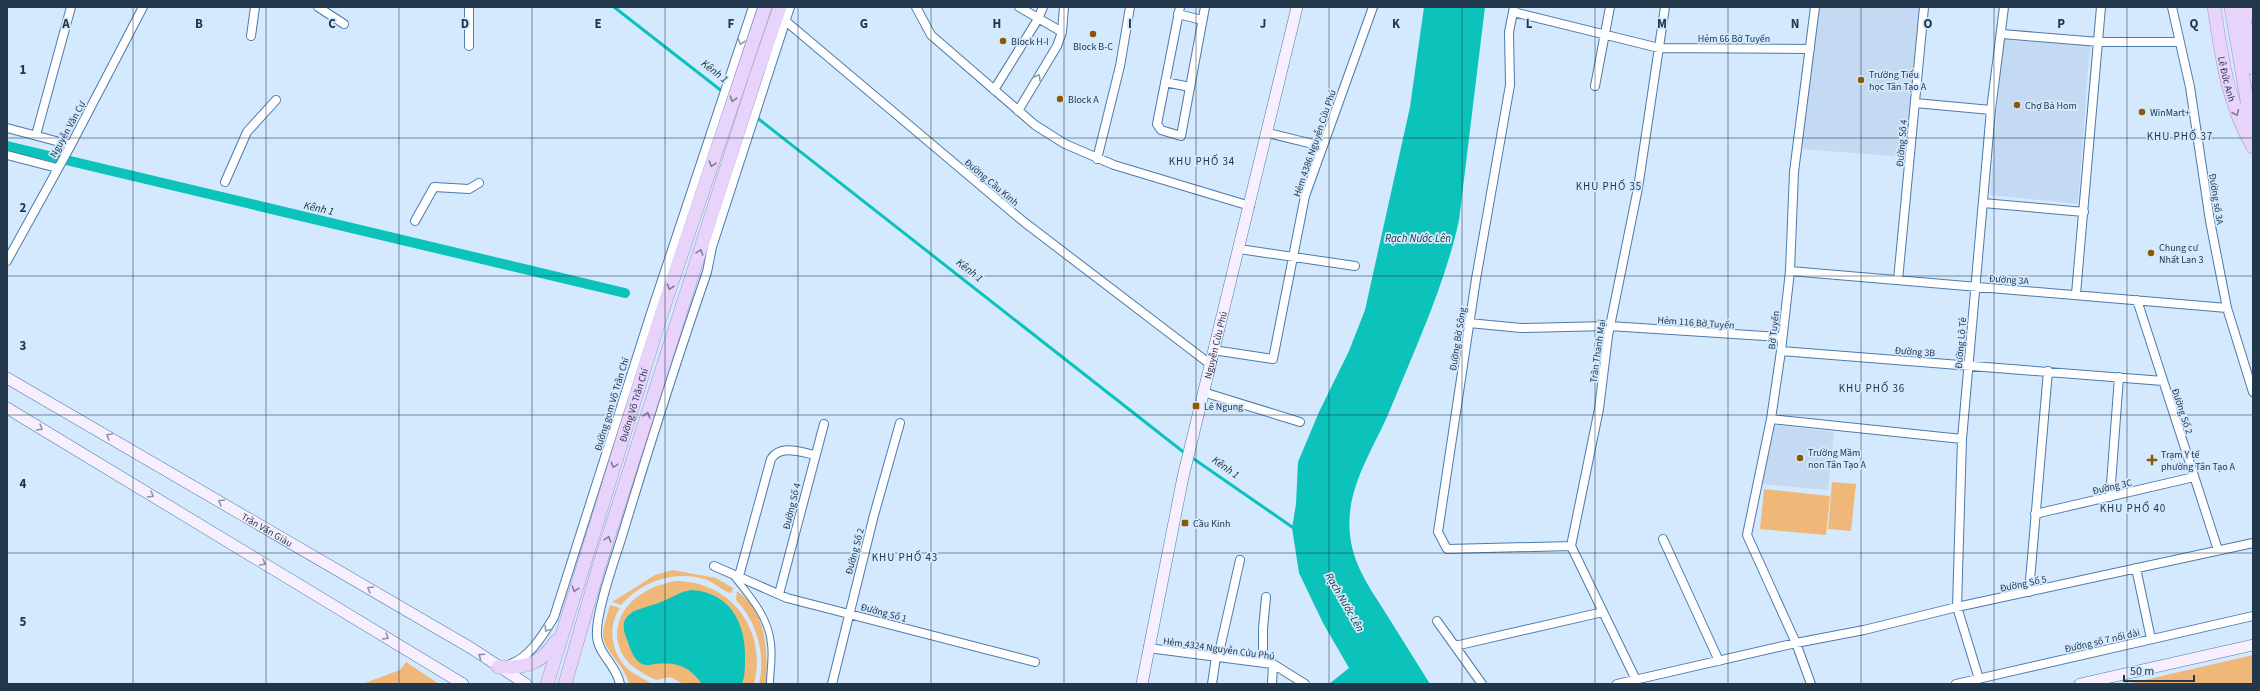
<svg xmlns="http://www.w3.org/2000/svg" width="2260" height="691" font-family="'Source Sans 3',sans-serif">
  <rect width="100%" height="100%" fill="#d4e9fe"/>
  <path fill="#c3daf2" d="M1818,7h102l-14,150 -106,-8z
    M2003,40l87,5 -12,159 -88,-9z
    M1775,425l59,7 -6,58 -66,-6z"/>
  <path fill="#efb878" d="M1832,482l24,2 -5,47 -23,-2z
    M1764,489l66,7 -4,39 -66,-6z
    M673,570l43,8 17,10 -2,5c-7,-1 -16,-10 -24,-13 -31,-11 -65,1 -86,25l-9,-3 43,-27z
    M676,581c55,0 92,50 78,103h-70l-14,-7 -14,3c-12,-6 -24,-12 -32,-23 -4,-6 -6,-13 -7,-20 -1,-33 30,-51 59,-56z
    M737,591c30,21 31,60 29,93h-7c7,-30 -2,-62 -23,-84z
    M610,605l10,3c-13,19 -9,45 8,61 7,6 17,10 24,15h-23c-3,-18 -28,-35 -26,-52 1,-9 5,-18 7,-27z
    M2253,655v29h-126z
    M406,662l33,22h-77l38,-14z"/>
  <path fill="#0bc3bb" d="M1424,7h61l-26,213c-13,61 -43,127 -67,185 -19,48 -54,90 -39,146 6,22 20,42 32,61 15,24 30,48 45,72h-101l20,-16 -26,-45 -24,-50 -7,-45 4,-24 2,-42 21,-50 30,-61 16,-41 45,-203z
    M692,590c39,3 54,34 53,69 0,8 0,17 -3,25h-40c-13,-18 -25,-22 -47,-20 -5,1 -10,2 -15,-1 -6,-4 -10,-14 -12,-21 -15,-32 13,-32 33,-40 11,-4 19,-11 31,-12z"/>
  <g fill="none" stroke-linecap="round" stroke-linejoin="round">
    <path stroke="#0bc3bb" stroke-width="3" d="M614,7l109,85
      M756,117l430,337
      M1191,457l104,72"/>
    <path stroke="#0bc3bb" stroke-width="10" d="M7,146l618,147"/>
    <g stroke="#4b7bab" stroke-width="8">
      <path id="pedestrian" d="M733,575c16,20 36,42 38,69 2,13 -1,27 -1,40"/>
    </g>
    <g stroke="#4b7bab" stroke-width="10">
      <path id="minor" d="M318,7l26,17
        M916,7l15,28 104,90 30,19 49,21 136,41
        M1019,7l43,25
        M1180,7l-23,117 4,6 20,6 24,-129
        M1514,7l-5,25 1,53 -34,194 -38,253 9,17 124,-3
        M2172,7l18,80 20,134 17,87 26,84
        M1513,12l146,36 151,1
        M1178,14l24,6
        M782,18l242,204 186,142
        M2002,34l97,8h81
        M251,36l4,-29
        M469,46v-39
        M1165,82l25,5
        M1595,86l15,-79
        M994,90l44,-71 5,-12
        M1915,103l76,7
        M1018,111l39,-65 5,-14 2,-25
        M7,128l64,17
        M1268,133l53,13
        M36,135l35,-128
        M7,155l50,13
        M1097,159l23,-93 10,-59
        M225,182l22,-50 29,-32
        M1983,203l101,9
        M415,221l19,-34 35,2 10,-6
        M1239,249l116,17
        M7,261l64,-116 72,-138
        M1790,271l437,37
        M1898,280l26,-273
        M2076,294l25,-287
        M2137,300l81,250
        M1469,323l52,5 88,-2 172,11
        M1213,350l60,9 32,-163 68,-189
        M1781,351l382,30
        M1203,392l97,30
        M1771,419l191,20
        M2110,497l9,-120
        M2035,514l159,-37
        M1663,539l56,122
        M714,566l73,32 248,64
        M2136,568l15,71
        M739,576l32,-117c9,-15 30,-7 44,-4
        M2029,592l19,-221
        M779,594l45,-170
        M1266,597l-3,32v28l7,7
        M1437,621l45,63
        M1455,646l148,-34
        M1148,648l125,16 32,20
        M1218,657l22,-97
        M510,664c20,-6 34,-31 44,-47l97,-304 102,-306
        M1979,679l-22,-72 5,-168 29,-329 13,-103
        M620,684c-3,-18 -22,-30 -23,-48 -2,-22 18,-77 25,-100 27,-89 55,-177 85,-264l5,-25 78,-240
        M832,684l42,-169 26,-92
        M1212,684l4,-27
        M1272,684l1,-20
        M1617,684l179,-41 68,-13 93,-23 296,-64
        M1638,684l-67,-138 28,-137 9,-73 30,-148 27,-181
        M1811,684l-15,-41 -49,-108 24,-116 10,-68 9,-80 4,-99 21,-165
        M1956,684l297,-68"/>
    </g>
    <g stroke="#4b7bab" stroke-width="12">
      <g id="secondary">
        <path id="s1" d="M7,378l464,270 55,36"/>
        <path d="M7,408l456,276"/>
        <path id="s2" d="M1142,684l41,-207 114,-470"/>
        <path d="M2080,684l173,-39"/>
      </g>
    </g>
    <g stroke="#a096bc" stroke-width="14">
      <g id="trunk">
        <path id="s3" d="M2214,7c8,50 13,95 39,140"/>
        <path d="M2231,7l22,128"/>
        <path d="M2242,7l11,61"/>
        <path d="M2252,7l1,7"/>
        <path d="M498,667c28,1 42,-2 58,-26"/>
        <path id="s4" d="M547,684l114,-369 104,-308"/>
        <path d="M565,684l34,-118 157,-490 24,-69"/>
      </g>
    </g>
    <use href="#pedestrian" stroke="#fff" stroke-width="6"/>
    <use href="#minor" stroke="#fff" stroke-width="8"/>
    <use href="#secondary" stroke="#f7effd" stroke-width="11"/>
    <use href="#trunk" stroke="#e8d4fa" stroke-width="13"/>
  </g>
  <defs><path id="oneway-chevron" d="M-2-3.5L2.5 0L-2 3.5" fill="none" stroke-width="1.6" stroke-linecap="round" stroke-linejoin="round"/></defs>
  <g stroke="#919ba6">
    <use href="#oneway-chevron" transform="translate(741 42) rotate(109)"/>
    <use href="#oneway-chevron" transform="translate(1038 77) rotate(-59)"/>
    <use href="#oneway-chevron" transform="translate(547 629) rotate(124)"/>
  </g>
  <g stroke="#7c7e9a">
    <use href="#oneway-chevron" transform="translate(733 99) rotate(108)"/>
    <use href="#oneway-chevron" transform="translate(2236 113) rotate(68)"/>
    <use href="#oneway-chevron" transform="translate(712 164) rotate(109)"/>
    <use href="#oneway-chevron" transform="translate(700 252) rotate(-72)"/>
    <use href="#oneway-chevron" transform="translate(670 287) rotate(109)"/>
    <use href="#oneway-chevron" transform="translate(647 415) rotate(-72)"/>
    <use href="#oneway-chevron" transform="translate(614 465) rotate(107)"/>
    <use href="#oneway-chevron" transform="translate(608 539) rotate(-72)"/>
    <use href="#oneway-chevron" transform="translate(575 589) rotate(107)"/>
  </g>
  <g stroke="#8d93a4">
    <use href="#oneway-chevron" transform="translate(40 428) rotate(31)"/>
    <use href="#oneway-chevron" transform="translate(109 436) rotate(-150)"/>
    <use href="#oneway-chevron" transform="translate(151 495) rotate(31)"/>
    <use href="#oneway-chevron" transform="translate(221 502) rotate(-150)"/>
    <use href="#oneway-chevron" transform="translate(263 563) rotate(31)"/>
    <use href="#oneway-chevron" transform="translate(370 589) rotate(-150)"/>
    <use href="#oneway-chevron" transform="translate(386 637) rotate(31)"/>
    <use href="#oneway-chevron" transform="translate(481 656) rotate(-146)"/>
  </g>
  <path fill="none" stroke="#23374c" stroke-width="1" stroke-opacity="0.55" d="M133,7v677M266,7v677M399,7v677M532,7v677M665,7v677M798,7v677M931,7v677M1064,7v677M1196,7v677M1329,7v677M1462,7v677M1595,7v677M1728,7v677M1861,7v677M1994,7v677M2127,7v677M7,138h2246M7,276h2246M7,415h2246M7,553h2246"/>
  <g fill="#8b5803" stroke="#d4e9fe" stroke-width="1.5">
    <circle cx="1093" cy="34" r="4"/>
    <circle cx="1003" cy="41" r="4"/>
    <circle cx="1861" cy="80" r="4"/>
    <circle cx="1060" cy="99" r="4"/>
    <circle cx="2017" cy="105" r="4"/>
    <circle cx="2142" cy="112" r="4"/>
    <circle cx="2151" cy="253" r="4"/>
    <rect x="1192" y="402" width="8" height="8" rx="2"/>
    <circle cx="1800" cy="458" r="4"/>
    <path d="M2150 454h4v4h4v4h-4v4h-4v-4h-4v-4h4z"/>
    <rect x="1181" y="519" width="8" height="8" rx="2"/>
  </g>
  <g text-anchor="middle" stroke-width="3.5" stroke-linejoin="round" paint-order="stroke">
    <g font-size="10" fill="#23374c" stroke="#d4e9fe">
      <text x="1734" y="42">Hẻm 66 Bờ Tuyến</text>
      <text dy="4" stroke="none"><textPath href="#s3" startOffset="73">Lê Đức Anh</textPath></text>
      <text transform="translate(67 129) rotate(-61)" y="4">Nguyễn Văn Cự</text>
      <text transform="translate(1314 143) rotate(-71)" y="4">Hẻm 4386 Nguyễn Cửu Phú</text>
      <text transform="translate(1901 143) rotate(-85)" y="4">Đường Số 4</text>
      <text transform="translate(992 182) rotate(40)" y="4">Đường Cầu Kinh</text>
      <text transform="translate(2217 199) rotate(81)" y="4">Đường số 3A</text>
      <text transform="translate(2009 279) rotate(4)" y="4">Đường 3A</text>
      <text transform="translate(1696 322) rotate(4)" y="4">Hẻm 116 Bờ Tuyến</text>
      <text transform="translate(1773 330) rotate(-84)" y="4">Bờ Tuyến</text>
      <text transform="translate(1457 339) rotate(-81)" y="4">Đường Bờ Sông</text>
      <text transform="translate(1960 343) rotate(-85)" y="4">Đường Lộ Tẻ</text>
      <text dy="4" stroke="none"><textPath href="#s2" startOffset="347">Nguyễn Cửu Phú</textPath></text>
      <text transform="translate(1597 351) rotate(-82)" y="4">Trần Thanh Mại</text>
      <text transform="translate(1915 351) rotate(4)" y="4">Đường 3B</text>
      <text transform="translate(611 404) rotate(-73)" y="4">Đường gom Võ Trần Chí</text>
      <text dy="4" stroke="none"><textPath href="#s4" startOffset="292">Đường Võ Trần Chí</textPath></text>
      <text transform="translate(2183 411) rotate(72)" y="4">Đường Số 2</text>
      <text transform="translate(2112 486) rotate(-13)" y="4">Đường 3C</text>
      <text transform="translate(791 506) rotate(-76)" y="4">Đường Số 4</text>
      <text dy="4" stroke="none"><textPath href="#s1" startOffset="301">Trần Văn Giàu</textPath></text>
      <text transform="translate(854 551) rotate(-75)" y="4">Đường Số 2</text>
      <text transform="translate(2023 583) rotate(-12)" y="4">Đường Số 5</text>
      <text transform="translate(884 612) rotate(15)" y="4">Đường Số 1</text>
      <text transform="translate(2102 640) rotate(-13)" y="4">Đường số 7 nối dài</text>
      <text transform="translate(1219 648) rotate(8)" y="4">Hẻm 4324 Nguyễn Cửu Phú</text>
    </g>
    <g font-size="10" fill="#23374c" stroke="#d4e9fe" text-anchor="start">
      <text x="1011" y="45">Block H-I</text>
      <text x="1093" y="50" text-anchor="middle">Block B-C</text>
      <text x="1869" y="78">Trường Tiểu<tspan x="1869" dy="12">học Tân Tạo A</tspan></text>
      <text x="1068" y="103">Block A</text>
      <text x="2025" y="109">Chợ Bà Hom</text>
      <text x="2150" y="116">WinMart+</text>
      <text x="2159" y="251">Chung cư<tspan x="2159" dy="12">Nhất Lan 3</tspan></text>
      <text x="1204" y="410">Lê Ngung</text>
      <text x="1808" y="456">Trường Mầm<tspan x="1808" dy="12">non Tân Tạo A</tspan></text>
      <text x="2161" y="458">Trạm Y tế<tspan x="2161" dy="12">phường Tân Tạo A</tspan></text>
      <text x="1193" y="527">Cầu Kinh</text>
    </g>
    <g font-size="11" font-style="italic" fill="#123230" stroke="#d4e9fe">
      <text transform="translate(715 71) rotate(38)" y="4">Kênh 1</text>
      <text transform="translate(319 208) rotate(13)" y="4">Kênh 1</text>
      <text x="1418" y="242">Rạch Nước Lên</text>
      <text transform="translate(970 270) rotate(38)" y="4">Kênh 1</text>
      <text transform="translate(1226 467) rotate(35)" y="4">Kênh 1</text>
      <text transform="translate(1345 602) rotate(60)" y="4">Rạch Nước Lên</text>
    </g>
    <g font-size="11" letter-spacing="1" fill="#23374c" stroke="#d4e9fe">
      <text x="2180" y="140">KHU PHỐ 37</text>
      <text x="1202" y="165">KHU PHỐ 34</text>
      <text x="1609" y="190">KHU PHỐ 35</text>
      <text x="1872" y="392">KHU PHỐ 36</text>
      <text x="2133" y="512">KHU PHỐ 40</text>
      <text x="905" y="561">KHU PHỐ 43</text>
    </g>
  </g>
  <g font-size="13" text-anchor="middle" font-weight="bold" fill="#23374c" stroke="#d4e9fe" stroke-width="3.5" stroke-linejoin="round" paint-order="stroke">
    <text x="66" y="28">A</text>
    <text x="199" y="28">B</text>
    <text x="332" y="28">C</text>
    <text x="465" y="28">D</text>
    <text x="598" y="28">E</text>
    <text x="731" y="28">F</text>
    <text x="864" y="28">G</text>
    <text x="997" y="28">H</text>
    <text x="1130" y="28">I</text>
    <text x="1263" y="28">J</text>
    <text x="1396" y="28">K</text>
    <text x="1529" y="28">L</text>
    <text x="1662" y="28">M</text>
    <text x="1795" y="28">N</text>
    <text x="1928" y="28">O</text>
    <text x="2061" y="28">P</text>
    <text x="2194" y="28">Q</text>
    <text x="23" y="74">1</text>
    <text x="23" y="212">2</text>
    <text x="23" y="350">3</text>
    <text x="23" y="488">4</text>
    <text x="23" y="626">5</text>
  </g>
  <rect width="2260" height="691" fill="none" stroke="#23374c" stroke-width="16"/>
  <path d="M2124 675v6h70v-6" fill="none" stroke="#23374c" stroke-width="2"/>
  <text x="2130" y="675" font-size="12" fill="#23374c" stroke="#d4e9fe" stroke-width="3" paint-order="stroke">50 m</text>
</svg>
